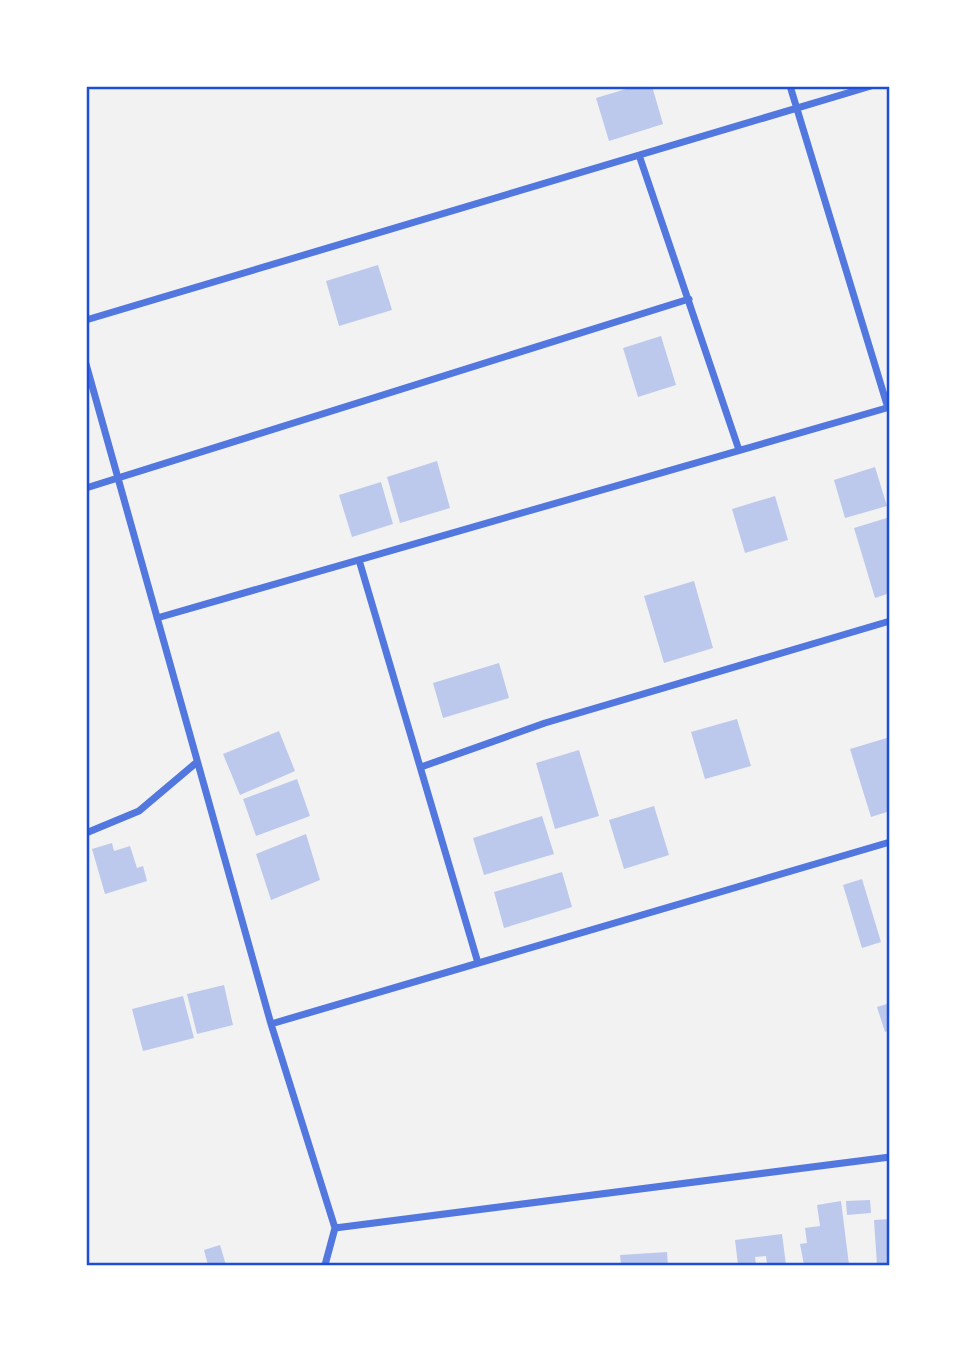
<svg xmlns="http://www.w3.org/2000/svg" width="976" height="1351" font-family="'Work Sans',sans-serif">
  <rect width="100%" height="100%" fill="#f2f2f2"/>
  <path fill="#bdc9ec" d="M636,86h16l11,38 -54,17 -13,-43z
    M378,265l14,45 -53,16 -13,-45z
    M661,336l15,49 -38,12 -15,-49z
    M437,461l13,47 -50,15 -13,-46z
    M875,467l12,39 -42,12 -11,-38z
    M381,482l12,42 -41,13 -13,-42z
    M775,496l13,44 -43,13 -13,-44z
    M890,517v76l-15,5 -21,-70z
    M694,581l19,67 -49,15 -20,-67z
    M499,663l10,35 -66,20 -10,-35z
    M737,719l14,47 -46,13 -14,-47z
    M279,731l16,40 -55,24 -17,-41z
    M890,737v74l-19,6 -21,-68z
    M579,750l20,66 -44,13 -19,-66z
    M297,779l13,37 -54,20 -13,-37z
    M654,806l15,49 -45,14 -15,-49z
    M542,816l12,38 -70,21 -11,-37z
    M306,834l14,46 -49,20 -15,-46z
    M112,843l2,8 16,-5 7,22 6,-2 4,15 -42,13 -13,-45z
    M562,872l10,35 -68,21 -10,-36z
    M862,879l19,63 -19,6 -19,-63z
    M224,985l9,40 -36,9 -10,-40z
    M183,996l11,42 -51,13 -11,-42z
    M890,1003v27l-5,2 -8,-25z
    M870,1200l1,13 -24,2 -1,-14z
    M841,1201l8,64h-45l-4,-21 7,-1 -2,-15 15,-2 -3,-21z
    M890,1219v46h-13l-3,-45z
    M782,1234l4,31h-19l-1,-9 -11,1 1,8h-18l-3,-25z
    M220,1245l6,20h-18l-4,-15z
    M667,1252l1,13h-47l-1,-10z"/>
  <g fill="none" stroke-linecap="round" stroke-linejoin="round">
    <path stroke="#5277de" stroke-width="7" d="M790,86l98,322
      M639,155l100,295
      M86,320l785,-234
      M86,364l185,660 64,204
      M86,488l603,-189
      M359,560l119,403
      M157,618l733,-211
      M421,767l124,-44 345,-102
      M86,833l53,-22 58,-49
      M271,1024l619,-182
      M325,1265l10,-37 555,-71"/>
  </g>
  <rect width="976" height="1351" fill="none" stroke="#ffffff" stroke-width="175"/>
  <rect x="88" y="88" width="800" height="1176" fill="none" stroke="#1d4ed8" stroke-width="2.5"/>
</svg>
